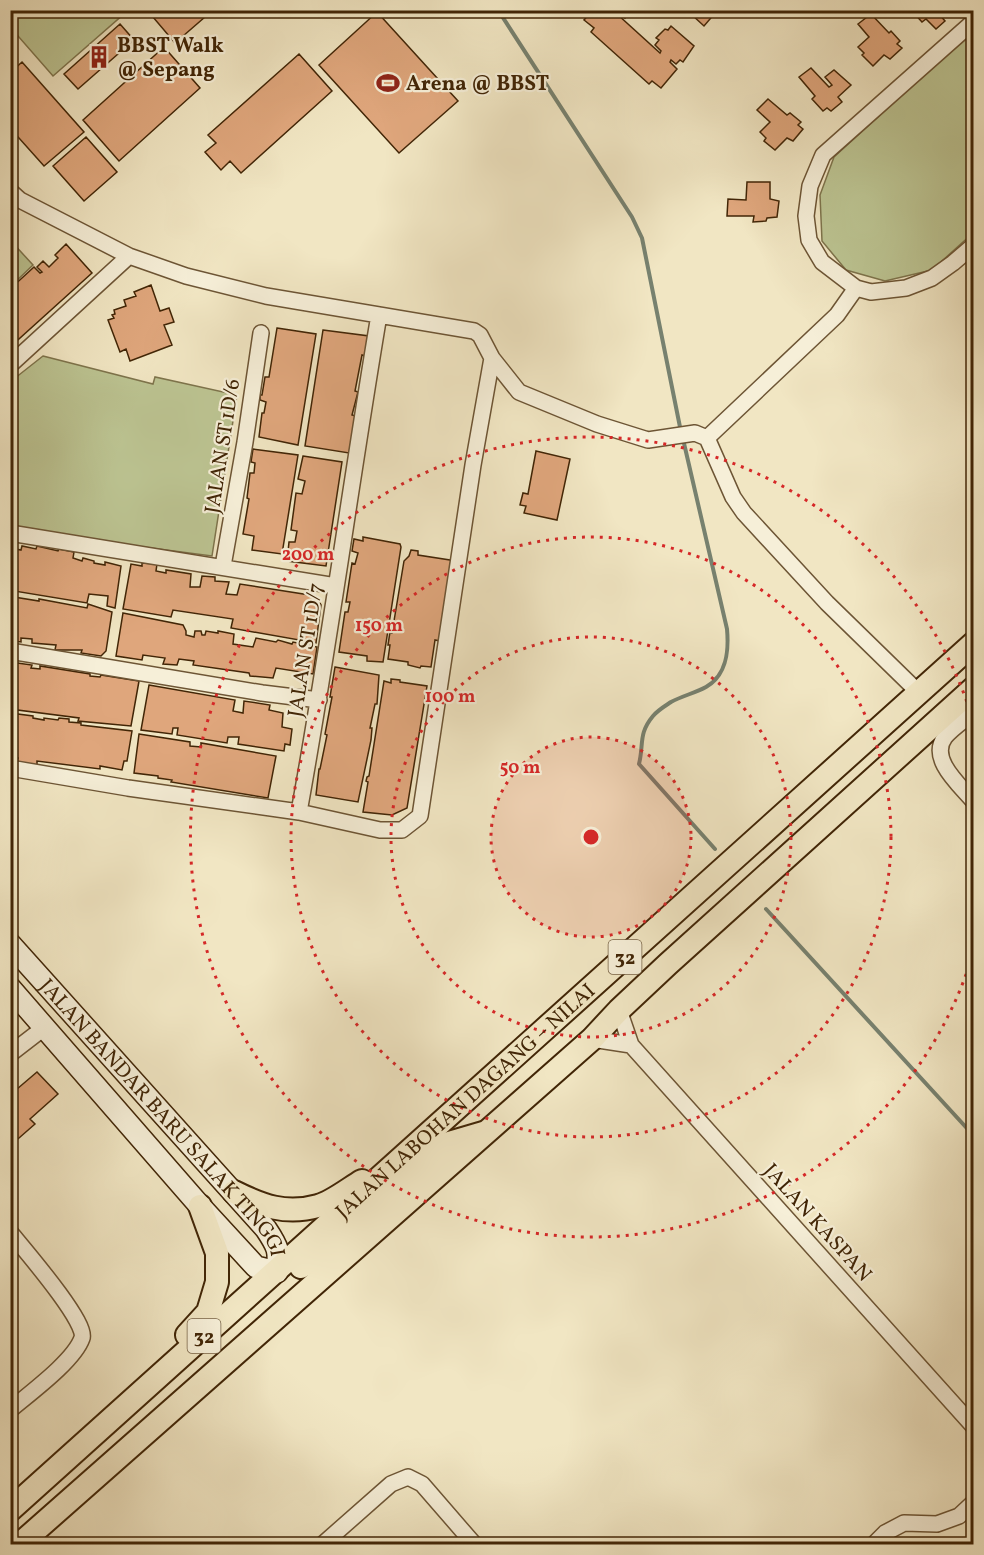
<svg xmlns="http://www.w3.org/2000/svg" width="984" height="1555" font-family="Vollkorn,serif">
  <rect width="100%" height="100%" fill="#f1e6c3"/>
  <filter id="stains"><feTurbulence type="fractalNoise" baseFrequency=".00333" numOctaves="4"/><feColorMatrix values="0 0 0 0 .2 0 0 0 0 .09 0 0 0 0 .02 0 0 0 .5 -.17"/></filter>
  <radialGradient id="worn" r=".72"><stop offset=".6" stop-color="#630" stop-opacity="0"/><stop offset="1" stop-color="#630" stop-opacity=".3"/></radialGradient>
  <path fill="#bcc492" stroke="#7e744c" stroke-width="1.5" d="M16,10h107l2,3 -72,63 -42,-48 -1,-13z
    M973,30v203l-41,37 -47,11 -39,-11 -24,-29 -2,-46 14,-38z
    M11,241l22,24 -22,21z
    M43,356l110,28 2,-7 82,18 -25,161 -84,-11 -117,-19 -1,-144z"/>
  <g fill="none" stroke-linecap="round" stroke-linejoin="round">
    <path stroke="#77816f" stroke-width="4" d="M498,10l134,207 10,21 39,194
      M683,439l44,190c2,22 0,46 -21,58 -11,6 -24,9 -35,15 -6,4 -13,8 -18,14 -15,18 -9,28 -14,48l76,85
      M766,909l208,227"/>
  </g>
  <path fill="#dfa67c" stroke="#412506" stroke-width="1.5" d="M147,10h66l-38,33z
    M593,10h42l-4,5 -3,-2 -3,5 -6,-6 -2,2 43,39 1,-2 -6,-6 4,-5 -3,-2 9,-9 3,1 3,-4 23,20 -11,16 -3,-2 -4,4 -5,-4 -1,2 7,7 -16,19 -9,-7 -3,3 -58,-52 3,-4 -10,-8z
    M695,10h19l2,2 -12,14 -13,-12z
    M911,10h28l2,3 -2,1 6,7 -9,8 -10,-10 -4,3z
    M377,12l81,89 -59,52 -80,-88z
    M871,14l18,19 2,-2 9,10 -3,3 5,4 -12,11 -6,-4 -11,11 -11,-11 2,-2 -6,-6 11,-10 -11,-13z
    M120,24l14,16 -56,49 -14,-15z
    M164,47l36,41 -81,73 -36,-41z
    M299,54l33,37 -91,82 -11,-12 -9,9 -16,-18 11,-9 -8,-8z
    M22,62l62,70 -40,34 -34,-38v-55z
    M811,68l18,19 3,-2 -7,-8 9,-7 17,15 -13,12 4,5 -11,9 -4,-3 -4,3 -11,-12 3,-3 -16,-19z
    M768,99l19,16 3,-2 11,9 -3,3 5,4 -10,12 -6,-3 -12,12 -11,-9 2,-3 -6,-6 10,-10 -13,-12z
    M86,137l31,35 -33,29 -31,-35z
    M747,182h23v17l9,2 -2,16 -10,1 -1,3 -13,1 1,-6h-27l1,-17 18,1z
    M66,244l26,29 -82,74v-52l3,-2 -3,-4 24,-22 6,6 2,-1 -5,-5 6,-6 6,6 9,-9 -3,-3z
    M151,285l9,26 9,-3 5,14 -10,3 8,20 -42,16 -4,-12 -6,3 -12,-32 6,-2 -2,-3 3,-1 -1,-4 12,-4 -2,-6 12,-4 -2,-4z
    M277,328l39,6 -18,111 -39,-8 3,-24h2l2,-11 -6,-2v-5h2l3,-18h4z
    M323,330l46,6 -3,20 -4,-1 -7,36 3,1 -6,23 4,1 -7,37 -44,-7z
    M253,449l45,6 -16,99 -30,-4 2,-14 -11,-2 6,-35 -2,-1 3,-25h4l1,-10 -4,-1z
    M536,451l34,8 -13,61 -33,-7 2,-7 -6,-1 3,-12 5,1z
    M303,456l39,6 -16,104 -39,-5 2,-19h6l2,-11 -6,-1 5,-37 6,1 3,-13 -7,-2z
    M363,537l37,7 1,3 -18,115 -16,-1v-5l-28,-4 6,-40h3l2,-10h-4l6,-39 3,1 3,-11 -6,-2 2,-12 9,2z
    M10,544l1,4 10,2 1,-4 14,3 1,-3 21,5 1,-2 15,3 -1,6 9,3 1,-3 11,3v2l11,2v-3l16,4 -6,42 -8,-2 1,-10 -19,-2 -2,9 -73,-12 1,-6h-5z
    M411,550l7,1v4l32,5 3,3 -13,78 -5,-1 -4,27 -10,-1 -1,2 -12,-3v-3l-20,-3 2,-14h-2l2,-13 2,1 12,-72 5,-5z
    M142,563l15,1 -1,7 10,2v-3l25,4 -1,13h10l2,-11 13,1v4l14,1 -3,12 11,1 3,-11 76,12 5,9 -5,38 -85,-15 2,-9 -60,-9 -2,7 -48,-8 8,-45 11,2z
    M10,594l4,3 25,4v-2l48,9 1,-4 24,8 -6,39 -5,5 -20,-3 1,-3h-27l1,-5 -24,-2v-4l-11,-1v4l-7,-1 1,-4 -5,-1z
    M123,613l60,12 3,6v4l8,2 1,-6h6l1,4h3l1,-4 12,2v-2l16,3 -1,10 20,3 3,-9 20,4 2,-2 14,4 1,-2 24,5 -4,27 -37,-6 -3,10 -23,-2 -1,-3 -56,-8 1,-4 -15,-2 -2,6 -14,-1 2,-6 -22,-3 -1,5 -26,-4z
    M10,662l22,3 -1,3 9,1v-3l50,8v2l10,1 1,-2 38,6 -8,45 -53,-5 1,-3 -69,-9z
    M335,667l44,8 -2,29h-2l-5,24h2l-1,12 -13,62 -42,-7 3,-26h1l7,-34 -2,-1 7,-37h-2z
    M391,679l9,1v2l27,4 -20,122 -15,7 -29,-3 5,-30 -2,-1 1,-4 2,-1 15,-95 7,2z
    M149,685l86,15 -2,11 10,2 1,-12 26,4 -1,5 14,3 -1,14 10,2 -2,16 -5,-1 -1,7 -46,-7 1,-7h-11l-1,6 -50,-8 1,-7h-5l-1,6 -31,-4z
    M10,713l23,3v2l11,2v-2l14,2 1,-2 10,1v3l12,1v2l51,6 -5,30h-3l-2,9 -22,-4v3l-63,-8v4l-21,-2 2,-5 -8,-1z
    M139,734l51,8v4l11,1v-4l75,13 -8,42 -97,-16 1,-2 -14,-2v-2l-24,-3z
    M37,1072l21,22 -28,25 5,5 -24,21 -1,-50z"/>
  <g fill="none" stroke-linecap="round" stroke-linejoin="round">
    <g stroke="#6d5535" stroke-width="18">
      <path id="minor" d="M974,21l-151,134 -13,31 -4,30 3,24 13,22 34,26 15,4 35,-4 26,-10 21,-15 21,-18
        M10,191l10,9 109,56 57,20 80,20 208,35 6,4 12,23 27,34 78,32 51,16 47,-7 12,5 26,59 11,16 83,90 84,82
        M10,365l119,-109
        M707,438l130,-123 19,-27
        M10,533l326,53
        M223,566l22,-124 16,-109
        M10,651l252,42 57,7
        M974,712c-9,8 -22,16 -29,25 -17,22 16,49 29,65
        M10,768l118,20 171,24 81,18h22l18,-14 53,-351 19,-107
        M299,812c30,-165 52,-331 80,-497
        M619,1010l12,35 343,382
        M592,1039l39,6
        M10,1054l35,-27
        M10,1232c13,16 78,91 72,106 -8,23 -52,55 -72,72
        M323,1544l68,-60 17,-7 14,7 52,60
        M874,1544l11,-11 19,-10 33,1 22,-8 15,-14"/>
    </g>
    <g stroke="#6d5535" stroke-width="21">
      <path id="tertiary" d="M10,11l1,-1"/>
    </g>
    <g stroke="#412506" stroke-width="24">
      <g id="secondary">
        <path id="s1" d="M10,944l256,285c12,18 14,22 11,43l-21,-5 -56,-61 -190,-218"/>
      </g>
    </g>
    <g stroke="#412506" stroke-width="26">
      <g id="primary">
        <path d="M234,1192c28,14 52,23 84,14 13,-3 32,-18 44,-25"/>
        <path d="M301,1267l13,-8 135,-116 34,-10"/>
        <path d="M187,1335l21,-23 9,-30v-29l-17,-47"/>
        <path id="s2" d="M10,1510l964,-867"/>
        <path d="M20,1544l572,-505 27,-29 49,-46 306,-276"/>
      </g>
    </g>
    <use href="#minor" stroke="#f6efd8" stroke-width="15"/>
    <use href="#tertiary" stroke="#f6efd8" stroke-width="18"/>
    <use href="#secondary" stroke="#f6efd8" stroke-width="21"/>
    <use href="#primary" stroke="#f1e6c3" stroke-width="22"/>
  </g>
  <circle cx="591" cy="837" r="100" fill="#d62828" fill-opacity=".12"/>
  <g fill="none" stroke="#d62828" stroke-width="3" stroke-dasharray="3 6">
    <circle cx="591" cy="837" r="100"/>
    <circle cx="591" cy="837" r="200"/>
    <circle cx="591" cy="837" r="300"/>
    <path d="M972 957A400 400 0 1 1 972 717"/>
  </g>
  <defs>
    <g id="building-bare" transform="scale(1.8)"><path d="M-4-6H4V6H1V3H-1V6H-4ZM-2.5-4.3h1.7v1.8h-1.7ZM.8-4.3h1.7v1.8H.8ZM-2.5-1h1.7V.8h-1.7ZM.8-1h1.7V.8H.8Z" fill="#8f2418" stroke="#f6efd8" stroke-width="2.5" paint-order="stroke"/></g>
    <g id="stadium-bare" transform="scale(1.8)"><path d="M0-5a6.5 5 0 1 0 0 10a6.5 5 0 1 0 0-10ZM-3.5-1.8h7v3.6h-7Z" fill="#8f2418" stroke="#f6efd8" stroke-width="2.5" paint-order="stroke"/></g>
  </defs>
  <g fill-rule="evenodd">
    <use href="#building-bare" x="99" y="57"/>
    <use href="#stadium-bare" x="388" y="83"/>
  </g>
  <g text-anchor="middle" stroke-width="4.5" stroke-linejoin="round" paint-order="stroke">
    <g fill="#f6efd8" stroke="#776245" stroke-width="1.5">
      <rect x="608.5" y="940" width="33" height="34" rx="4.5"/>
      <rect x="187.5" y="1319" width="33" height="34" rx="4.5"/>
    </g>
    <g font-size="20" font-weight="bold" fill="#412506">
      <text x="625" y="964">32</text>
      <text x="204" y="1343">32</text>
    </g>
    <g font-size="21" font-weight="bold" fill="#412506" stroke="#f6efd8" text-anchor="start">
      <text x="117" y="52">BBST Walk<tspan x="117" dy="24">@ Sepang</tspan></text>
      <text x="406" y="90">Arena @ BBST</text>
    </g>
    <g font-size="21" fill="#412506" stroke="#f6efd8">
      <text transform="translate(222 446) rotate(-81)" y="7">JALAN ST 1D/6</text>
      <text transform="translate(305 650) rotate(-81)" y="7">JALAN ST 1D/7</text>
      <text dy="7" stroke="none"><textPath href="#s2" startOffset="612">JALAN LABOHAN DAGANG ‒ NILAI</textPath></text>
      <text dy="7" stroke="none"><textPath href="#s1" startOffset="232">JALAN BANDAR BARU SALAK TINGGI</textPath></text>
      <text transform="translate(818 1222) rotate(48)" y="7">JALAN KASPAN</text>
    </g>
  </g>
  <circle cx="591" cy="837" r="9" fill="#d62828" stroke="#f6efd8" stroke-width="3"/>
  <g font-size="18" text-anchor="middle" font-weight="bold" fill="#d62828" stroke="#f6efd8" stroke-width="4.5" stroke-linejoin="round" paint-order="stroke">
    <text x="308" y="560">200 m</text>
    <text x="379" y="631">150 m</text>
    <text x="450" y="702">100 m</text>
    <text x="520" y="773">50 m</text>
  </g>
  <rect width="984" height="1555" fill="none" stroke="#f1e6c3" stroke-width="36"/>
  <rect x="12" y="12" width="960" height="1531" fill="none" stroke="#412506" stroke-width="3"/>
  <rect x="18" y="18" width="948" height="1519" fill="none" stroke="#412506" stroke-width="1.5"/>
  <rect width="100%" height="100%" filter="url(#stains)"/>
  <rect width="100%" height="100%" fill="url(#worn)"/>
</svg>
